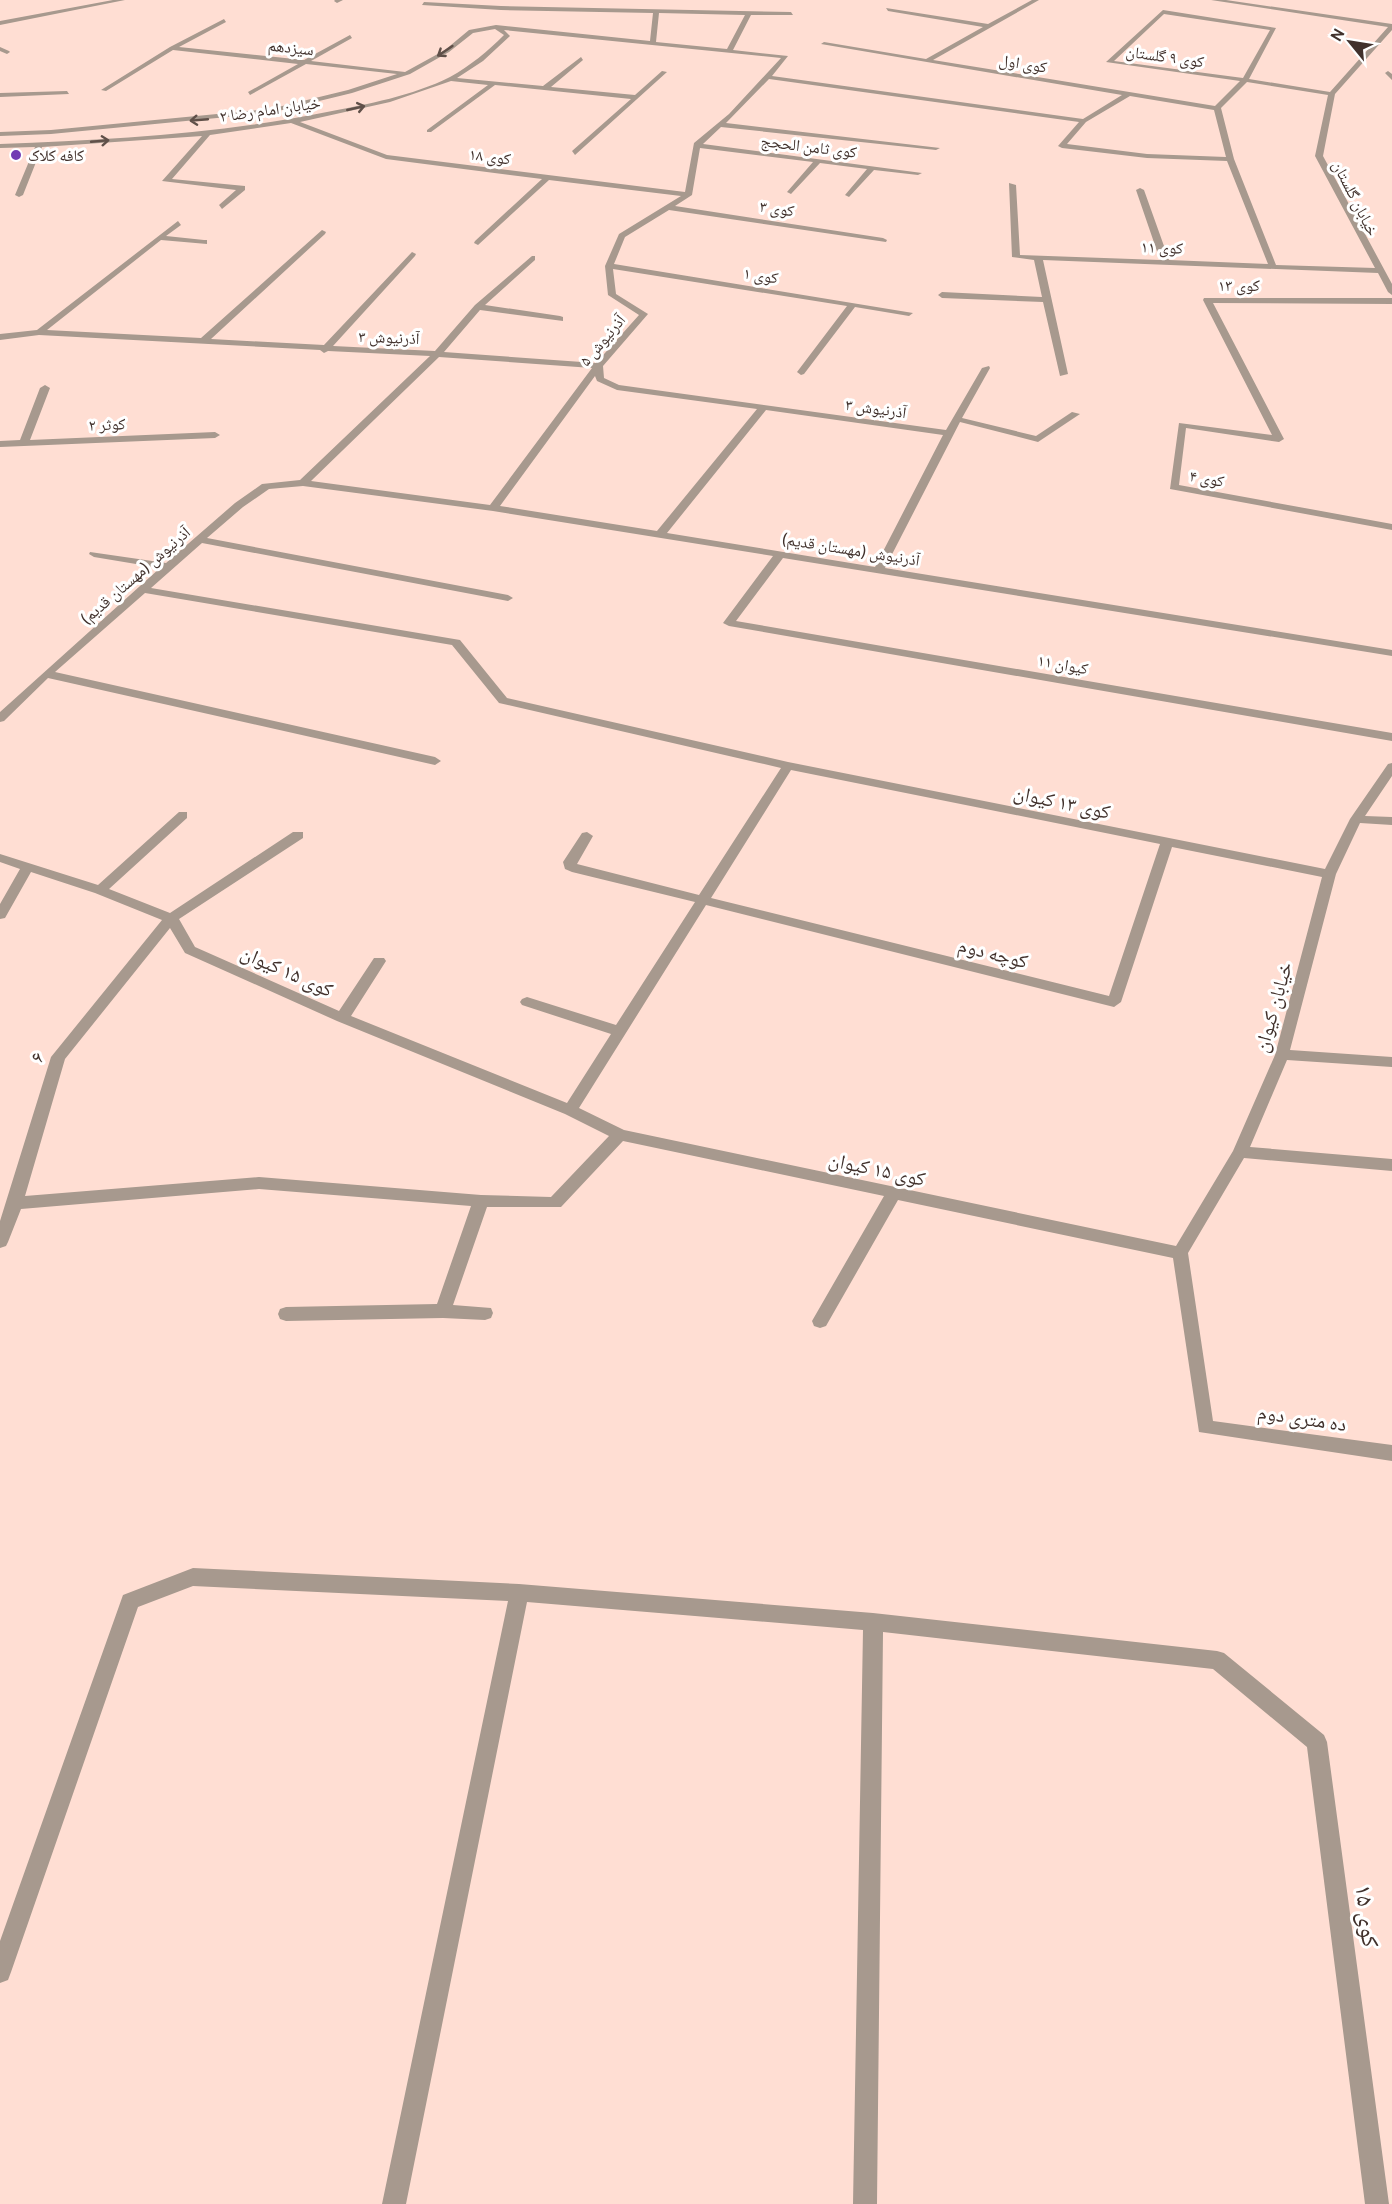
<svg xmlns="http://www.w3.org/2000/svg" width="1392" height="2204" font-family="Cabin,'Noto Naskh Arabic',sans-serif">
  <rect width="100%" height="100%" fill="#ffded3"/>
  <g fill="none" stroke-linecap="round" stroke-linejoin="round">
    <path fill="#a7998e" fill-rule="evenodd" d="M113,0h12l-125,25v-4z
      M343,0l-6,3 -3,-2 1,-1z
      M1032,0h7l-106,60 282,46 25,-25 -134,-19 57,-52 113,18 -27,51 81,13 58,-65 -177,-27h15l166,24v6l-57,64 -12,62 69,128v11l-4,-3 -10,-19 -335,-13 25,114 -8,2 -17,-74 -101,-4 -4,-3 4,-3 100,5 -8,-37 -22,-3 -3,-74 7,2 4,70 140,5 -24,-70 4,-2 4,2 25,70 99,4 -41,-103 -80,-3 -85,-10 -4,-2 21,-24 -310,-43 -43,44 214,25 -4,2 -215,-23 -18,17 219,29 -4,2 -44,-5 -25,27 -4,-2 22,-26 -47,-6 -29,31 -4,-2 26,-30 -113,-14 -8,47 -17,11 208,32 4,2 -1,2 -217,-32 -44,27 -11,27 299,49 -4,3 -54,-9 -51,67 -3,1 -4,-3 50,-66 -234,-37 3,25 32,20 -45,52 1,12 15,7 327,45 36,-62 7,-2 1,2 -28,50 74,18 36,-24 8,2 -42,28 -78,-20 -75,146 507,82v6l-609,-98 -47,63 656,112v8l-663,-115 -6,-3 50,-67 -280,-45 -190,-25 -34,3 -26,18 -36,31 301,57 5,3 -5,3 -306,-58 -51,45 309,52 47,58 281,64 537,107 25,-50 38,-55 4,-1v13l-27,40 27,1v8l-32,-2 -24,51 -46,176 102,7v10l-105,-7 -37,87 142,12v12l-148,-13 -56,95 25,168 179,24v16l-193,-29 -26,-174 -275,-58 -72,126 -6,2 -6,-2 -2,-5 72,-125 -261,-55 -62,66h-74l-34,98 38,3 2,5 -2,5 -6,2 -42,-2 -157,3 -6,-2 -2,-5 2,-5 6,-2 151,-3 34,-98 -212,-17 -238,20 -13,33 -2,4 -6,2v-27l51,-164 111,-137 -67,-27 -64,-21 -26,46 -5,1v-15l20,-35 -20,-7v-8l98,31 81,-73h8v6l-78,71 61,24 123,-81h10v6l-124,81 16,28 144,64 35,-53h10l2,3 -35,55 216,87 44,-69 -89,-29 -2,-3 2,-3 5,-2 89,28 79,-123 -123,-30 -7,-3 -2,-7 19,-29 5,-1 6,4 -16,28 122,31 82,-127 -282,-65 -47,-58 -307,-52 -90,79 380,85 6,4 -6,4 -387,-87 -44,43 -4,1v-10l160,-144 -66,-11 -5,-3 1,-2 76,11 69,-60 27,-19 38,-4 130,-124 -102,-5 -4,2 -4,-3 -281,-15 -39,5v-6l37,-4 141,-109 3,4 -15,11 38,4h3v4l-46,-4 -114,90 154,8 121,-108 4,2 -1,2 -114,105 113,6 88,-93 4,2 -1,2 -82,90 102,5 40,-46 57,-49h3v4l-50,45 75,11 3,1v4l-83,-11 -36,42 152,11 43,-48 -31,-20 -3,-29 14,-32 62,-38 -132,-16 -71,65 -4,-2 1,-2 67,-62 -156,-20 -95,-36 -81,12 -38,44 73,7v4l-23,19 -3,-4 17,-15 -74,-9 40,-45 -160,11 -19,48 -4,2 -4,-2 20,-48 -35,1v-4c110,-4 219,-10 327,-32 41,-8 85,-16 123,-35 20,-11 38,-26 54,-42l-9,-6 -22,4 -24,19 -39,22 -58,19 -82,20 -219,21 -51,2v-4l51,-2 219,-21 78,-19 49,-16 -91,-10 -56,31 -2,-3 50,-28 -125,-14 -67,41 -5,-1 69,-43 54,-28 2,3 -47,25 125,13 46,-25 2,3 -41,23 94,11 40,-22 24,-20 27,-5 154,16 3,-28 -152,-3 -79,-5 2,-3 77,4 290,6 2,3h-42l-18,35 55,6 -16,20 311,43 39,-24 -301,-51 3,-2 102,17 57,-32 -95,-16 -2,-3 102,16zM659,13l86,2 -18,34 -71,-7zM1164,14l106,16 -27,48 -129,-17zM504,30l277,28 -52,56 -35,29 -9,49 -298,-37 -87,-33 90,-20 61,-21 37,4 -61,45v2h4l64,-47 136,14 -59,52 3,4 92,-83 -5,-1 -27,24 -84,-8 32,-27 -2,-3 -38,29 -86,-8 26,-17 27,-25zM1247,82l81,13 -13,61 60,112 -99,-3 -42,-106 -13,-51zM1130,96l84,14 12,47 -79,-3 -80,-10 19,-22zM439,357l153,11 -102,137 -179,-24zM595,376l2,5 20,9 140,19 -100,122 -157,-25zM766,410l177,25 -68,132 -208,-34zM791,770l369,74 -51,152 -398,-98zM1172,847l150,30 -47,178 -42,96 -57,95 -552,-116 -45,-22 127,-203 408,102 7,-5zM170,928l15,25 152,68 228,93 44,22 -58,61 -70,-2 -222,-18 -234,19 40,-137z
      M0,47l9,4 1,1 -3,2 -7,-3z
      M1388,71l4,3v6l-7,-7z
      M67,91l2,3 -69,3v-4z
      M1204,298h188v6l-179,-1 71,136 -5,3 -93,-14 -7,57 213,39v6l-222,-41 9,-66 93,12 -69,-135z
      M45,385l5,3 -20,52 185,-8 5,3 -5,3 -215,9v-6l20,-1 20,-52z
      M193,1568l326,16 354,29 344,38 7,2 100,82 3,7 62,462h-24l-58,-457 -94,-78 -330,-37 -6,572h-24l10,-574 -336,-28 -121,602h-24l126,-603 -315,-15 -55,21 -127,365 -3,8 -8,3v-42l123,-346z"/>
  </g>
  <defs><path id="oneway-shaft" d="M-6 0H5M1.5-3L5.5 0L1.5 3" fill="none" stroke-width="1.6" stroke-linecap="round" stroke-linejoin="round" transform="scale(1.5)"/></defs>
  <g stroke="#605049">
    <use href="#oneway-shaft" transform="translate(445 51) rotate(146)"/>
    <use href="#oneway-shaft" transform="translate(356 108) rotate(-13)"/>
    <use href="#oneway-shaft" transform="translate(199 120) rotate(175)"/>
    <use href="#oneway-shaft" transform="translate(100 141) rotate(-5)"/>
  </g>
  <circle fill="#723cb3" stroke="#fff" stroke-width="2" cx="16" cy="155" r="6"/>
  <g text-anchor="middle" stroke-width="6" stroke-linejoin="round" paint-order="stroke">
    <g font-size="16" fill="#41312c" stroke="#fff">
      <text transform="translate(291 47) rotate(6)" y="6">سیزدهم</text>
      <text transform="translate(1165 56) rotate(8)" y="6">کوی ۹ گلستان</text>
      <text transform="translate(1023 63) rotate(9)" y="6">کوی اول</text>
      <text transform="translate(270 109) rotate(-8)" y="6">خیابان امام رضا ۲</text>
      <text transform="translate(809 146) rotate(7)" y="6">کوی ثامن الحجج</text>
      <text transform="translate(490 156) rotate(7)" y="6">کوی ۱۸</text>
      <text transform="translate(1356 198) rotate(63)" y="6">خیابان گلستان</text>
      <text transform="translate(777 208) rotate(8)" y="6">کوی ۳</text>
      <text transform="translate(1162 247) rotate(2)" y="6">کوی ۱۱</text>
      <text transform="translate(761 275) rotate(9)" y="6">کوی ۱</text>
      <text x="1239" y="291">کوی ۱۳</text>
      <text transform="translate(389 337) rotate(2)" y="6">آذرنیوش ۳</text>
      <text transform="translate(602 340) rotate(-50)" y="6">آذرنیوش ۵</text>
      <text transform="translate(876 408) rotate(8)" y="6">آذرنیوش ۳</text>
      <text transform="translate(107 424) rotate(-2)" y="6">کوثر ۲</text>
      <text transform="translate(1207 478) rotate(10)" y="6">کوی ۴</text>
      <text transform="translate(851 549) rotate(9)" y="6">آذرنیوش (مهستان قدیم)</text>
      <text transform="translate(135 575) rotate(-41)" y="6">آذرنیوش (مهستان قدیم)</text>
      <text transform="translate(1063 664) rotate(10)" y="6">کیوان ۱۱</text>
    </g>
    <g font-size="16" fill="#41312c" stroke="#fff" text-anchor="start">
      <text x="28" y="161">کافه کلاک</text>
    </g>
    <g font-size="20" fill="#41312c" stroke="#fff">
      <text transform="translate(1062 802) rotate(12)" y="7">کوی ۱۳ کیوان</text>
      <text transform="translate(993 953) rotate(14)" y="7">کوچه دوم</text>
      <text transform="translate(287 971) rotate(24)" y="7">کوی ۱۵ کیوان</text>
      <text transform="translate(1273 1007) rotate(-74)" y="7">خیابان کیوان</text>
      <text transform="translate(37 1057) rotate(-68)" y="7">۶</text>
      <text transform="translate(877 1169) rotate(12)" y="7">کوی ۱۵ کیوان</text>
      <text transform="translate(1302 1418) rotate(8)" y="7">ده متری دوم</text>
    </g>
    <g font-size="24" fill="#41312c" stroke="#fff">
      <text transform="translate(1367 1916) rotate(83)" y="8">کوی ۱۵</text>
    </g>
  </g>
  <g transform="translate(1350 42) rotate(300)" stroke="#ffffff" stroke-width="4.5" paint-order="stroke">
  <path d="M0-4.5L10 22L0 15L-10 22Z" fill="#41312c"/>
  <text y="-9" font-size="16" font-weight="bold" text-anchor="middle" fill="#41312c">N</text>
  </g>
</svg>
